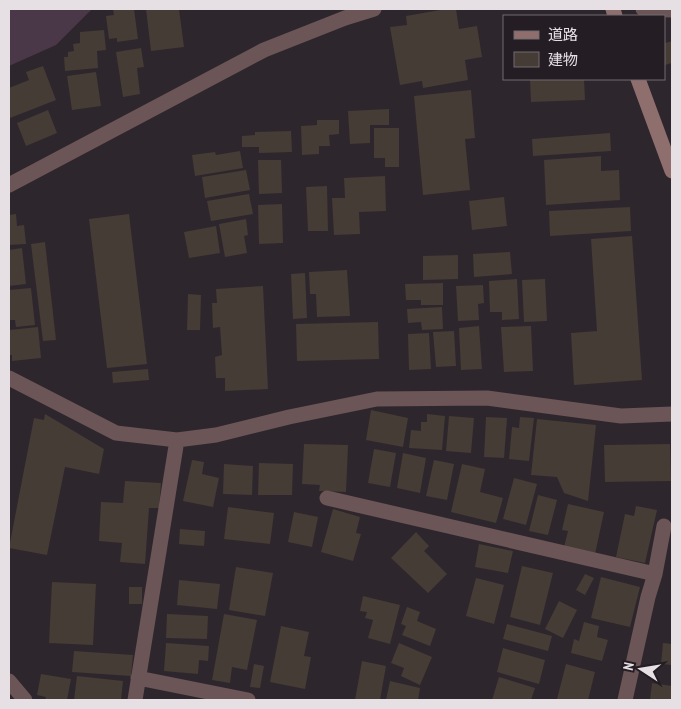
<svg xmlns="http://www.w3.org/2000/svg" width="681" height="709" font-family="'PT Sans Narrow','Noto Sans JP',sans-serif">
  <rect width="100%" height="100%" fill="#2e262d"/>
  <path fill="#4a3748" d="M9,9h83l-36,36 -47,21z"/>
  <path fill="#453c35" d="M113,9h21l4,30 -21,3v-4l-8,1 -3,-23 8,-1z
    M146,9h33l5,38 -33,4z
    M446,9h10l3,20 18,-3 5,31 -17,3 3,20 -45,8 -1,-7 -22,4 -10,-58 17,-2 -1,-9z
    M104,30l2,20 -9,1 1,17 -33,3 -1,-14h4v-5l6,-1 -1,-7 7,-1v-11z
    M672,41v22l-7,2v-22z
    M141,48l3,19 -7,1 3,26 -17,3 -7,-45z
    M43,66l13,34 -46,18 -1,-3v-27l20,-8 -3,-8z
    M96,72l5,34 -29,4 -5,-34z
    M530,79h54l1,21 -54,2z
    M471,90l4,48 -10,1 5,51 -47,5 -9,-99z
    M389,109v16h-19v18l-20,1 -2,-33z
    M48,110l9,23 -31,13 -9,-23z
    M317,120h22v14l-10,1 1,11h-11v8l-17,1 -1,-29 16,-1z
    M374,128h25v39h-14v-9h-11z
    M291,131l1,21 -33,1v-6h-17v-11l13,-1v-3z
    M610,133l1,18 -78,5 -1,-17z
    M240,151l3,17 -48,8 -3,-21 23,-3 1,3z
    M601,156v15l18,-1 1,30 -74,5 -2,-45z
    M258,160h23l1,33 -23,1z
    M246,170l4,20 -45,8 -3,-21z
    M385,176l1,35 -27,1 1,22 -26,1 -2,-37h13l-1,-20z
    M327,186l1,45h-20l-2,-44z
    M249,194l4,20 -42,7 -4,-20z
    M504,197l3,29 -35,4 -3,-29z
    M282,204l1,39 -24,1 -1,-39z
    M630,207l1,24 -81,5 -1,-25z
    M16,214l1,12 7,-1 2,19 -17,1v-30z
    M129,214l18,150 -40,4 -18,-149z
    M246,219l2,16 -4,1 3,17 -22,4 -6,-33z
    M216,226l4,27 -31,5 -5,-26z
    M632,236l10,144 -68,5 -3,-52 26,-2 -6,-92z
    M45,242l11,98 -13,1 -12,-97z
    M22,248l4,36 -17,2v-36z
    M510,252l2,22 -38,3 -1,-23z
    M458,255v24l-35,1v-24z
    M347,270l3,46 -33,1 -1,-23h-6l-1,-22z
    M305,273l2,45 -14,1 -2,-45z
    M517,279l2,40 -17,1v-8h-12l-1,-31z
    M545,279l2,42 -23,1 -2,-42z
    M443,283v22h-22v-5h-15l-1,-16z
    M483,285l1,18 -6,1 1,16 -21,1 -2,-35z
    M263,286l5,103 -43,2v-13h-9l-1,-21 7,-2 -2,-28 -7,1 -1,-25h5l-1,-14z
    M31,288l4,37 -19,2 -1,-7h-6v-30z
    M188,294l13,1 -1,35h-13z
    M442,307l1,22 -21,1 -1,-8 -13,1 -1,-14z
    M378,322l1,37 -82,2 -1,-37z
    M479,326l3,43 -21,1 -2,-42z
    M531,326l2,45 -29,1 -3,-45z
    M38,327l3,31 -29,3v-6h-3v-25z
    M454,331l2,35 -20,1 -3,-35z
    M429,333l2,36 -22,1 -1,-36z
    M148,369l1,11 -36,3 -1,-11z
    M371,410l37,8 -5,29 -37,-7z
    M45,414l59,35 -5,25 -34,-7 -18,88 -38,-7 25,-130 10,2z
    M427,414l18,2 -3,34 -33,-2 2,-18 10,1v-9h6z
    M449,416l25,2 -3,35 -25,-2z
    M486,417l21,1 -3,40 -20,-1z
    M520,417l14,1 -5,43 -20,-2 3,-32 7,1z
    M537,419l59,6 -8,76 -24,-8 -7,-16 -26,-2z
    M304,444l44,1 -2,47 -27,-1 1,-6 -18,-1z
    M670,444l1,37 -66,1 -1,-37z
    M374,449l22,4 -6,34 -22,-4z
    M403,453l23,5 -6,35 -23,-5z
    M192,460l12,2 -2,12 17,4 -6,29 -30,-6z
    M434,460l20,4 -7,36 -21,-4z
    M259,463l34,1 -1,31h-34z
    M224,464l29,2 -1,29 -29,-1z
    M462,464l23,5 -5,23 23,6 -7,25 -45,-11z
    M514,478l23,6 -11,41 -23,-6z
    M125,481l36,2 -2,25h-10l-4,56 -25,-2 2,-19 -23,-2 2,-39 22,1z
    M538,495l19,5 -9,35 -19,-4z
    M568,504l36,8 -9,42 -31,-7 4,-16 -6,-1z
    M636,506l21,4 -12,53 -29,-6 9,-43 9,2z
    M228,507l46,6 -4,31 -46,-5z
    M333,509l27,8 -4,16 5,1 -8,27 -32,-9z
    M294,512l24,5 -6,30 -24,-5z
    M180,529l25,2 -1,15 -25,-2z
    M416,532l13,14 -5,5 23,23 -19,19 -37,-35z
    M479,544l34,7 -5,22 -33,-6z
    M522,566l31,7 -13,52 -30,-8z
    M236,567l37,6 -8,43 -36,-6z
    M585,574l9,4 -9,17 -9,-5z
    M601,577l39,10 -10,40 -39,-9z
    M476,578l28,7 -10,39 -28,-8z
    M179,580l41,4 -3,25 -40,-4z
    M52,582l44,2 -3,61 -44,-2z
    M129,587h13v17h-13z
    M363,596l37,9 -10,39 -22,-6 5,-18 -8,-2 2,-6 -7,-1z
    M559,601l18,9 -14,28 -18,-9z
    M407,607l13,5 -3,9 19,8 -6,17 -28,-11 4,-9 -5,-2z
    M167,614l41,2 -1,23 -41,-1z
    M224,614l33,6 -10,50 -15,-3 -2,16 -18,-3z
    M584,622l15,4 -2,11 11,3 -6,21 -31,-8 3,-14 5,2z
    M507,624l45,12 -4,15 -45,-12z
    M281,626l28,6 -5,24 7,1 -6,32 -35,-7z
    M166,643l43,3 -1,15 -9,-1 -1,14 -34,-3z
    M399,643l33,14 -12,28 -19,-9 3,-8 -13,-5z
    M663,643l9,1v21l-11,-1z
    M503,648l42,12 -6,24 -42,-12z
    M74,651l59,4 -2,21 -59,-4z
    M362,661l24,5 -6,34h-25z
    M254,664l10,2 -4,22 -10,-1z
    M566,664l29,8 -7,28h-25l-6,-1z
    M41,674l30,5 -4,21h-22l1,-3 -9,-2z
    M77,676l46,5 -2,19h-47z
    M499,677l36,11 -4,12h-39z
    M390,681l30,7 -2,12h-32z
    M652,683l20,3v14h-22z"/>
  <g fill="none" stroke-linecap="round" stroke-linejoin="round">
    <path stroke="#6b5556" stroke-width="15" d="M643,9l29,1
      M9,185l255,-135 81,-32 29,-9
      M9,378l107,55 61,7 39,-5 73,-18 88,-18 110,-1 134,18 51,-2
      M327,498l328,76
      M138,678l110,22
      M9,681l16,19
      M135,700l42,-260
      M625,700l23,-103 7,-23 9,-48"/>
    <path stroke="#8f6e6e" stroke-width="15" d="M613,9l2,7
      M638,79l34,92"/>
  </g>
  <rect width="681" height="709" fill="none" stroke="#e6e0e5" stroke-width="20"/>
  <rect x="503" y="15" width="162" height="65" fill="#241d24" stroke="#726b71"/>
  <rect x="514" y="31" width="25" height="8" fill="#8f6e6e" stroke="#726b71"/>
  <text x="548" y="40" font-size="15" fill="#e6e0e5">道路</text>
  <rect x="514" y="52" width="25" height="15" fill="#453c35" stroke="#726b71"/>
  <text x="548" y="65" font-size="15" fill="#e6e0e5">建物</text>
  <g transform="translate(641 669) rotate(282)" stroke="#241d24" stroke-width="4" paint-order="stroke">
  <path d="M0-4L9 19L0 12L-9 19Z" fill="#e6e0e5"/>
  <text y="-8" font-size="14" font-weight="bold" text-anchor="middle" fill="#e6e0e5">N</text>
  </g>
</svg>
